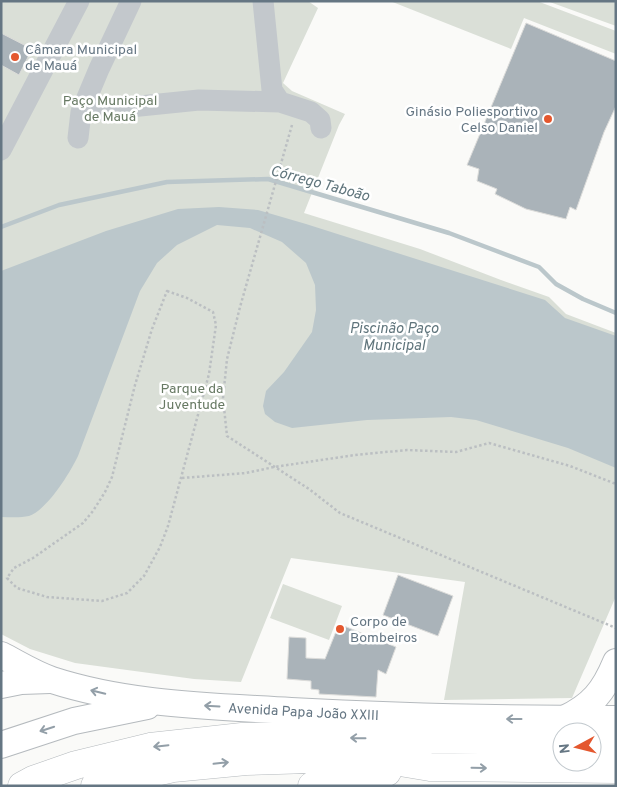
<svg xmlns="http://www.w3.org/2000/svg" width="617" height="787" font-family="Overpass,sans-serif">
  <rect width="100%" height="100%" fill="#fafaf8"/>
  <path fill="#dadfd7" d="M1,1h307l10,7 -35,75 9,8 53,23 -6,11 -35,88 116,36 81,31 48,17 17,17 50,19v263l-44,102 -128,2 21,-118 -174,-24 -50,124 -47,-3 -119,-16 -45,-14 -29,-15z
    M390,1h147l79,30v23l-92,-36 -13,31z
    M547,1h69v25z
    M283,584l59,22 -13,34 -59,-22z"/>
  <path fill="#bbc7cb" d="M219,207l39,3 48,14 239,76 20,18 51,18v132l-48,-20 -92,-28 -25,-3 -84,3 -75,8 -17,-6 -10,-8 -2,-8 3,-15 18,-19 28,-40 4,-22 -1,-25 -9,-22 -24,-21 -32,-14 -33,-3 -40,20 -20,18 -17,28 -62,165c-8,17 -31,54 -49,60 -9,2 -19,1 -28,1v-246l105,-40 72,-22z"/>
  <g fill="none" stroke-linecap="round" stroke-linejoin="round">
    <path stroke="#bbc7cb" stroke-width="4.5" d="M1,227l58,-22 108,-23 101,-3 181,54 90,34 17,17 27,15 33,14"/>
  </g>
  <path fill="#aab3b9" stroke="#dcdcda" d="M526,23l90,38v45l-12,26 -28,78 -6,-3 -4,12 -40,-10 -31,-15 2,-5 -20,-8 2,-12 -12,-4z
    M1,33l31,16 -13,26 -18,-10z
    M398,575l55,21 -15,40 -55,-21z
    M339,624l57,23 -10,27 -8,-4 -2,27 -57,-3v-4l-8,-1v-8l-24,-2 2,-42 17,1v20l19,1z"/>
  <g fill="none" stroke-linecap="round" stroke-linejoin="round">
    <g stroke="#b5babe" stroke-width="28">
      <g id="major">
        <path id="s1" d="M1,655c16,8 33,19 51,25 77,25 159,26 239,31 108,6 216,8 325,8"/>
        <path d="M1,685l20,-4 29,-1"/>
        <path d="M564,719c28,-13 40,-28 52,-57"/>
        <path d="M1,745l73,-24 73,-15"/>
      </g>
    </g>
    <g stroke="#b4b9bd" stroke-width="29">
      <path id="highway" d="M592,741l24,1
        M22,786l11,-6 43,-15 74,-18 92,-10 48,-1 272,5
        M95,786l78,-18 73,-7 96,-3 46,2 42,7 186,2
        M312,786l43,-10 32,-4"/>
    </g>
    <path stroke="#bbbfc2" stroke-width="2.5" stroke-dasharray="2.5 2.5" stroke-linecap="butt" d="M292,125l-52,182 -13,52 -4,39 4,38 82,53 31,24 276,115
      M167,291l20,7 26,14 3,13 -7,49 -41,152 -8,21 -16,29 -17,17 -25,8 -55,-4 -30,-9 -10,-10 7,-10 19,-10 50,-35 10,-12 12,-19 7,-15 23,-92 17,-56z
      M182,478l64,-5 28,-6 81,-12 52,-5 49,2 33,-9 81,23 46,18"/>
    <path stroke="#c3c8cc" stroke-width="21" d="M263,1l9,89 8,12 31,10 9,8 1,8
      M81,112l118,-12 81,2
      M78,138l3,-26 18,-43 32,-68
      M1,150l78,-149"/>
    <use href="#major" stroke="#fff" stroke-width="26"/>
    <use href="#highway" stroke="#fff" stroke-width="28"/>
  </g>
  <defs><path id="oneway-shaft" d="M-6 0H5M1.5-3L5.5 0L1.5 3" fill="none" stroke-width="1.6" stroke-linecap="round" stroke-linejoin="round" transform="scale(1.25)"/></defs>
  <g stroke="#939fa8">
    <use href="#oneway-shaft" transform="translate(98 692) rotate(-166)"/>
    <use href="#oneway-shaft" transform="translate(212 706) rotate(-177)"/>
    <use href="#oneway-shaft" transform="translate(514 719) rotate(-180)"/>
    <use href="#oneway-shaft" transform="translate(47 729) rotate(162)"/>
    <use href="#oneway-shaft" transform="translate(358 738) rotate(-179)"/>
    <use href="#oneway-shaft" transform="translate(161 746) rotate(174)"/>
    <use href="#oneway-shaft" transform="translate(221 763) rotate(-6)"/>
    <use href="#oneway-shaft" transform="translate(479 768) rotate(1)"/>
  </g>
  <g fill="#e4572e" stroke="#fff" stroke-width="2">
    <circle cx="15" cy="57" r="5"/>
    <circle cx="548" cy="119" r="5"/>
    <circle cx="340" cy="629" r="5"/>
  </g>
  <g text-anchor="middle" stroke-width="5" stroke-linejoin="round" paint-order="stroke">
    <g font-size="14" fill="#657683" stroke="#fff" text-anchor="start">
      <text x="25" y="54">Câmara Municipal<tspan x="25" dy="16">de Mauá</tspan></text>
      <text x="538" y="116" text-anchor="end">Ginásio Poliesportivo<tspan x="538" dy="16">Celso Daniel</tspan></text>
      <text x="350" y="626">Corpo de<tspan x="350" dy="16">Bombeiros</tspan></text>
    </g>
    <g font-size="14" fill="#687a64" stroke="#fff">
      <text x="110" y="105">Paço Municipal<tspan x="110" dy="16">de Mauá</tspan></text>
      <text x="192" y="393">Parque da<tspan x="192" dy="16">Juventude</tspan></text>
    </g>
    <g font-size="14" fill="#657683" stroke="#fff">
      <text dy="5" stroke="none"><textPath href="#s1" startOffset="311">Avenida Papa João XXIII</textPath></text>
    </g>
    <g font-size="15" font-style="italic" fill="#60757c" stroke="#fff">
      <text transform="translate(320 183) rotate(15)" y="5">Córrego Taboão</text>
      <text x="394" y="333">Piscinão Paço<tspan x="394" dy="17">Municipal</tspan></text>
    </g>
  </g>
  <rect width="617" height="787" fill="none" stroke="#657683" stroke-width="5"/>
  <g transform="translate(577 747) rotate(263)"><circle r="24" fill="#ffffff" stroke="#c1c8cd"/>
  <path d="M0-4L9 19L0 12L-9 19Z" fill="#e4572e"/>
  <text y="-8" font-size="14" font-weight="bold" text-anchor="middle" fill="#657683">N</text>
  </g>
</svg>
